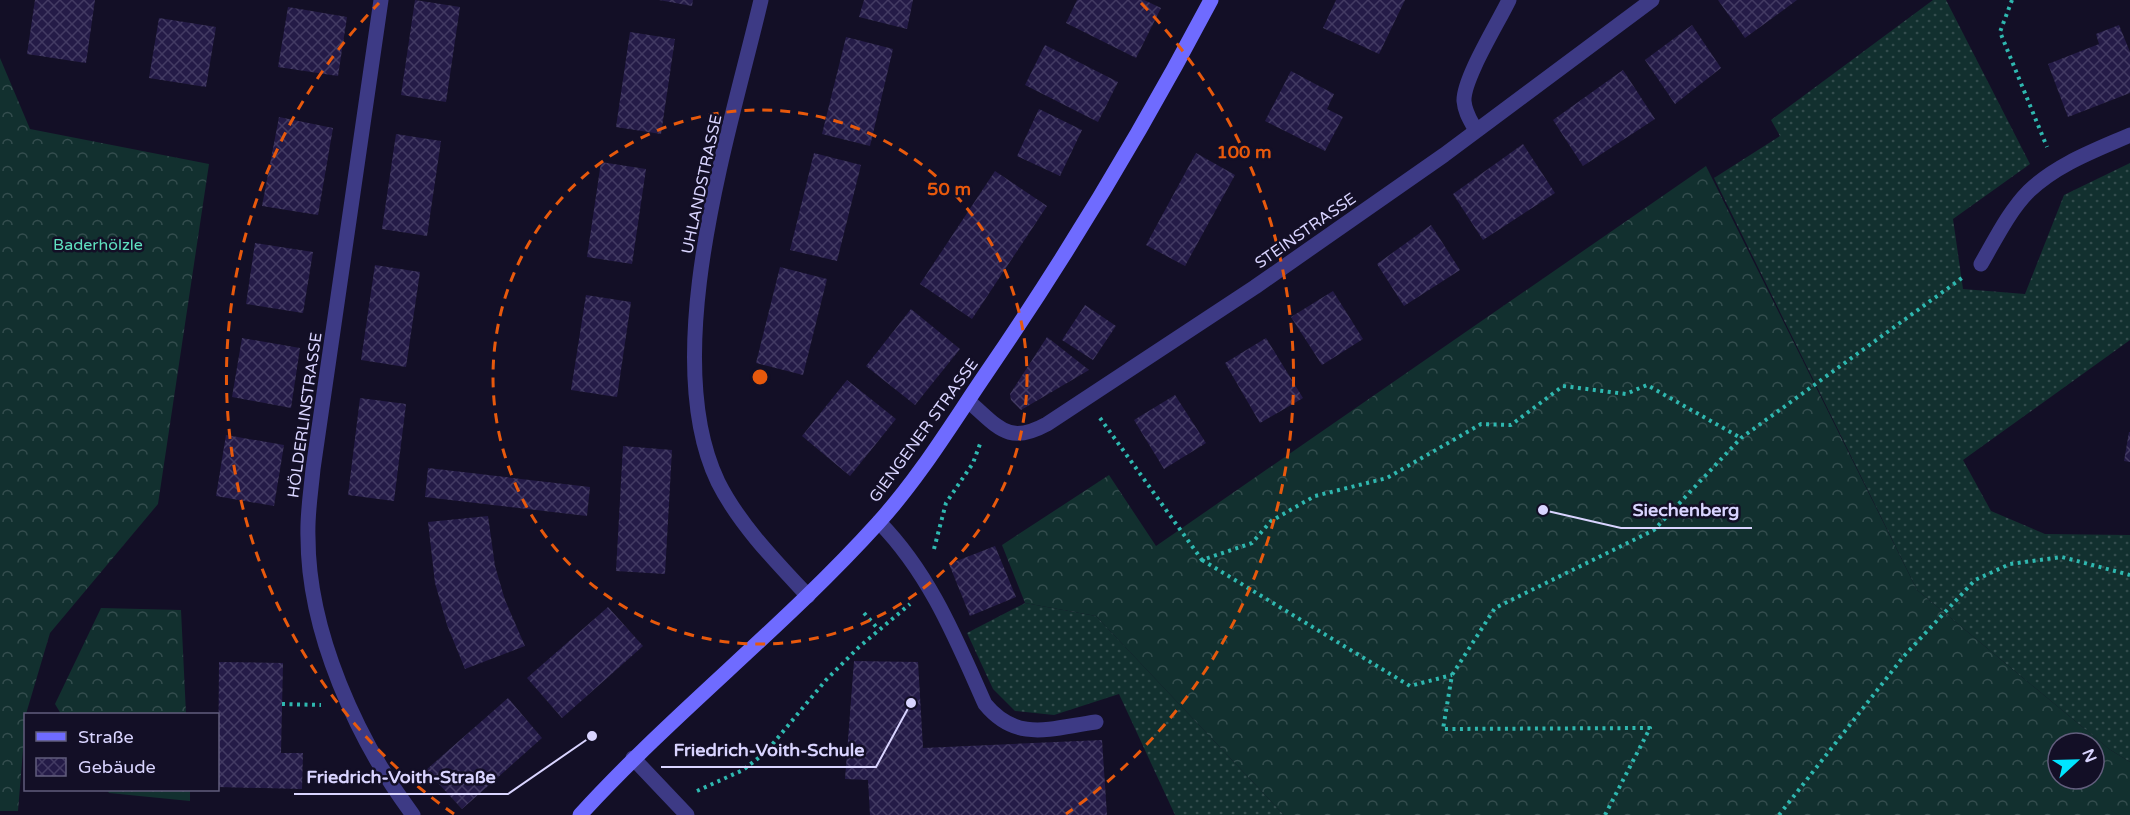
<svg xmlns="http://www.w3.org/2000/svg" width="2130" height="815" font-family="'Varela Round',sans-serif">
  <defs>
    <pattern id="grass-dots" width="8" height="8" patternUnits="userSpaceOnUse" patternTransform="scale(1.5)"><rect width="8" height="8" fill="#12302f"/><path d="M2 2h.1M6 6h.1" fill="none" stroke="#344d4e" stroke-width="1.8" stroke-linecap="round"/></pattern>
    <pattern id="forest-crowns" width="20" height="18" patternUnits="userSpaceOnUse" patternTransform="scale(1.5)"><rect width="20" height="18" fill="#12302f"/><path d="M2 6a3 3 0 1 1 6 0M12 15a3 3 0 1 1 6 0" fill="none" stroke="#344d4e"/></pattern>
    <pattern id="building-cross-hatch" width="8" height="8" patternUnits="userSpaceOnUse" patternTransform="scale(1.5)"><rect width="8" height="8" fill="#241b47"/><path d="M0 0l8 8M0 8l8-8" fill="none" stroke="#433b63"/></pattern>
  </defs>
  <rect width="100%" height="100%" fill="#130f26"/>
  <path fill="url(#grass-dots)" d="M1933,0h13l84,164 -77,55 10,70 62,5 39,-99 66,-32v177l-167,120 28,51 54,23 85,1v227l-21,-13 -192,-159 -203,-412 66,-42 -9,-16z
    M1025,603l71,13 188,199h-109l-56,-121 -65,21 -39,-4 -22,-22 -26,-56z"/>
  <path fill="url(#forest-crowns)" fill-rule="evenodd" d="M0,58l30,71 179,35 -51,340 -108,129 -24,81 -8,97h-18z
    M1706,166l211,424 192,159 21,13v53h-846l-188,-199 -71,-13 -23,-58 107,-70 47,71zM2058,743h36v36h-36z
    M101,608l80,2 5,104h-125l-6,-10z
    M107,790h83v11l-81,-8z"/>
  <path fill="url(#building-cross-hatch)" d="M35,0h60l-9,63 -59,-9z
    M415,0l45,7 -14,95 -45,-7z
    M659,0h34l-1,6z
    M864,0h49l-6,29 -48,-12z
    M1077,0h67l17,8 -25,50 -70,-35z
    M1336,0h69l-26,54 -56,-26z
    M1718,0h79l-52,38z
    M288,7l59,10 -9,59 -60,-9z
    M159,18l57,9 -10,60 -57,-9z
    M1692,25l29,43 -46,36 -30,-44z
    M2119,25l11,27v41l-62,24 -20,-53 51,-20 -3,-10z
    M630,32l45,7 -14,95 -45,-7z
    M846,37l47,12 -23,97 -48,-12z
    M1045,45l73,37 -20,40 -73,-37z
    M1623,70l32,49 -72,47 -30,-46z
    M1291,71l43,23 -7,15 16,8 -18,34 -60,-30z
    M1039,109l43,21 -22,46 -43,-20z
    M279,117l54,11 -15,87 -56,-9z
    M396,134l45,7 -14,95 -45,-7z
    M1523,144l32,49 -72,47 -30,-46z
    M814,153l47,12 -24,96 -47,-11z
    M1196,153l39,22 -50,91 -39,-21z
    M601,162l45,7 -14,95 -45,-7z
    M995,171l52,35 -75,113 -52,-35z
    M1431,225l29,45 -56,36 -27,-42z
    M255,243l58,9 -10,61 -57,-9z
    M375,265l45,7 -14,95 -45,-7z
    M780,267l47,12 -24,96 -47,-12z
    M1333,291l30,48 -41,26 -31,-48z
    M586,295l45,7 -14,95 -46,-7z
    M1085,305l31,21 -23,34 -31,-20z
    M911,309l49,40 -45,56 -49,-39z
    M1047,337l42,33 -68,40 -10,-10 -1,-6z
    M242,338l58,10 -9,60 -59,-11z
    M1266,338l37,60 -43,25 -35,-60z
    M847,380l49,39 -46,57 -48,-40z
    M1175,395l31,48 -42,26 -30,-49z
    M360,398l46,6 -12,97 -46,-6z
    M2129,432h1v30l-6,-1z
    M226,435l58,10 -10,61 -58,-10z
    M623,446l49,4 -7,124 -49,-3z
    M428,468l162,19 -3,29 -162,-19z
    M488,516l7,50 10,34 20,46 -60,23 -18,-44 -12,-42 -7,-61z
    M995,546l21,51 -46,19 -21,-52z
    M608,607l35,39 -81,72 -35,-40z
    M854,661l64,1 5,86 179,-8 5,75h-237l-2,-35 -23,-1z
    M219,662l64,1 -2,90h22l-1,36 -84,-2z
    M508,698l34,40 -80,71 -36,-39z"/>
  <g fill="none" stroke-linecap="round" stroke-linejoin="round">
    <path stroke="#2fb8b0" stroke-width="4" stroke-dasharray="3 4.5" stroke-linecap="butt" d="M2012,0l-12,32 47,115
      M1100,418l102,142 50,-17 19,-22 44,-25 72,-18 94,-54 30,1 52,-39 63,8 21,-9 94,53
      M934,549l12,-46 27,-40 7,-19
      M1202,560l208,126 42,-11
      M864,613l15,17
      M282,704l39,1
      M697,791l46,-21 23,-18 60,-72 33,-33 51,-43
      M1605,815l45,-87 -207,1 9,-54 43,-67 159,-78 87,-92 221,-160
      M1779,815l125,-159 71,-76 35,-16 52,-7 68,18"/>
    <path stroke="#3d3a85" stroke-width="15" d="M879,522c51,52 77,117 106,182 32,39 66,24 111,18"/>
    <path stroke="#3d3a85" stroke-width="15" d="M381,0l-68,469c-2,22 -6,45 -5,68 0,95 49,203 105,278
      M761,0c-31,132 -104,355 -43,482 21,42 58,80 90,114
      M1476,131c-5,-10 -11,-18 -12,-30 -1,-22 34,-78 45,-101
      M1981,264c14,-24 28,-53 48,-73 28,-27 67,-41 101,-56
      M968,401c30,25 39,45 79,23l208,-137 189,-132 208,-155
      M633,758l54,57"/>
    <path stroke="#6f6bff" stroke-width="15" d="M580,815c94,-103 205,-189 298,-292 41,-45 73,-98 107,-148 83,-121 158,-246 226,-375"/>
  </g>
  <g fill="none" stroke="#e8590c" stroke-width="3" stroke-dasharray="10 8">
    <circle cx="760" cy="377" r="267"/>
    <path d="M454 814A534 534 0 0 1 379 3M1141 3A534 534 0 0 1 1066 814"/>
  </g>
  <g text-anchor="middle" stroke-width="5" stroke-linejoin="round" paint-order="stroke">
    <g font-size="16" fill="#d9d4ff" stroke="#130f26">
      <text transform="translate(701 184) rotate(-78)" y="6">UHLANDSTRASSE</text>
      <text transform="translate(1305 230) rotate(-35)" y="6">STEINSTRASSE</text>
      <text transform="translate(304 415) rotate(-82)" y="6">HÖLDERLINSTRASSE</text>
      <text transform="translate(923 430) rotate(-54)" y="6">GIENGENER STRASSE</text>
    </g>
    <g font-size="16" fill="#5fe0c0" stroke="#130f26">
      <text x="98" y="250">Baderhölzle</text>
    </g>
  </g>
  <circle cx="760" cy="377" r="9" fill="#e8590c" stroke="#130f26" stroke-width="3"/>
  <g font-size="18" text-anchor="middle" font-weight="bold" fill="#e8590c" stroke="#130f26" stroke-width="5" stroke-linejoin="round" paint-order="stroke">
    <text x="1244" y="158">100 m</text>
    <text x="949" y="195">50 m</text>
  </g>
  <path fill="none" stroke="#d9d4ff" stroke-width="2" d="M1543 510L1621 528H1752M911 703L876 767H661M592 736L508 794H294"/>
  <g fill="#d9d4ff" stroke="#130f26" stroke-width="2">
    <circle cx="1543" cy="510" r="6"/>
    <circle cx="911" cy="703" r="6"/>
    <circle cx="592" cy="736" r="6"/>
  </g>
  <g font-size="18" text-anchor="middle" font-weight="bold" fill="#d9d4ff" stroke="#130f26" stroke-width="5" stroke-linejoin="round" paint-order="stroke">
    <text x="1686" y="516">Siechenberg</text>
    <text x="769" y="756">Friedrich-Voith-Schule</text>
    <text x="401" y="783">Friedrich-Voith-Straße</text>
  </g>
  <rect x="24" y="713" width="195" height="78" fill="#130f26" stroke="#625e7d" stroke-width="1.5"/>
  <rect x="36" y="732" width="30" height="9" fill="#6f6bff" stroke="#625e7d" stroke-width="1.5"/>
  <text x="78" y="743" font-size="18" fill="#d9d4ff">Straße</text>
  <rect x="36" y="758" width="30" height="18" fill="url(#building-cross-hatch)" stroke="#625e7d" stroke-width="1.5"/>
  <text x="78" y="773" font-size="18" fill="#d9d4ff">Gebäude</text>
  <g transform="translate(2076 761) rotate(68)"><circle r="28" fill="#130f26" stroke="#625e7d" stroke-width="1.5"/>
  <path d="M0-4.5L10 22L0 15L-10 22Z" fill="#00e5ff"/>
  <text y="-9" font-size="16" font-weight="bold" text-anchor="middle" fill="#d9d4ff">N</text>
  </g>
</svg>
